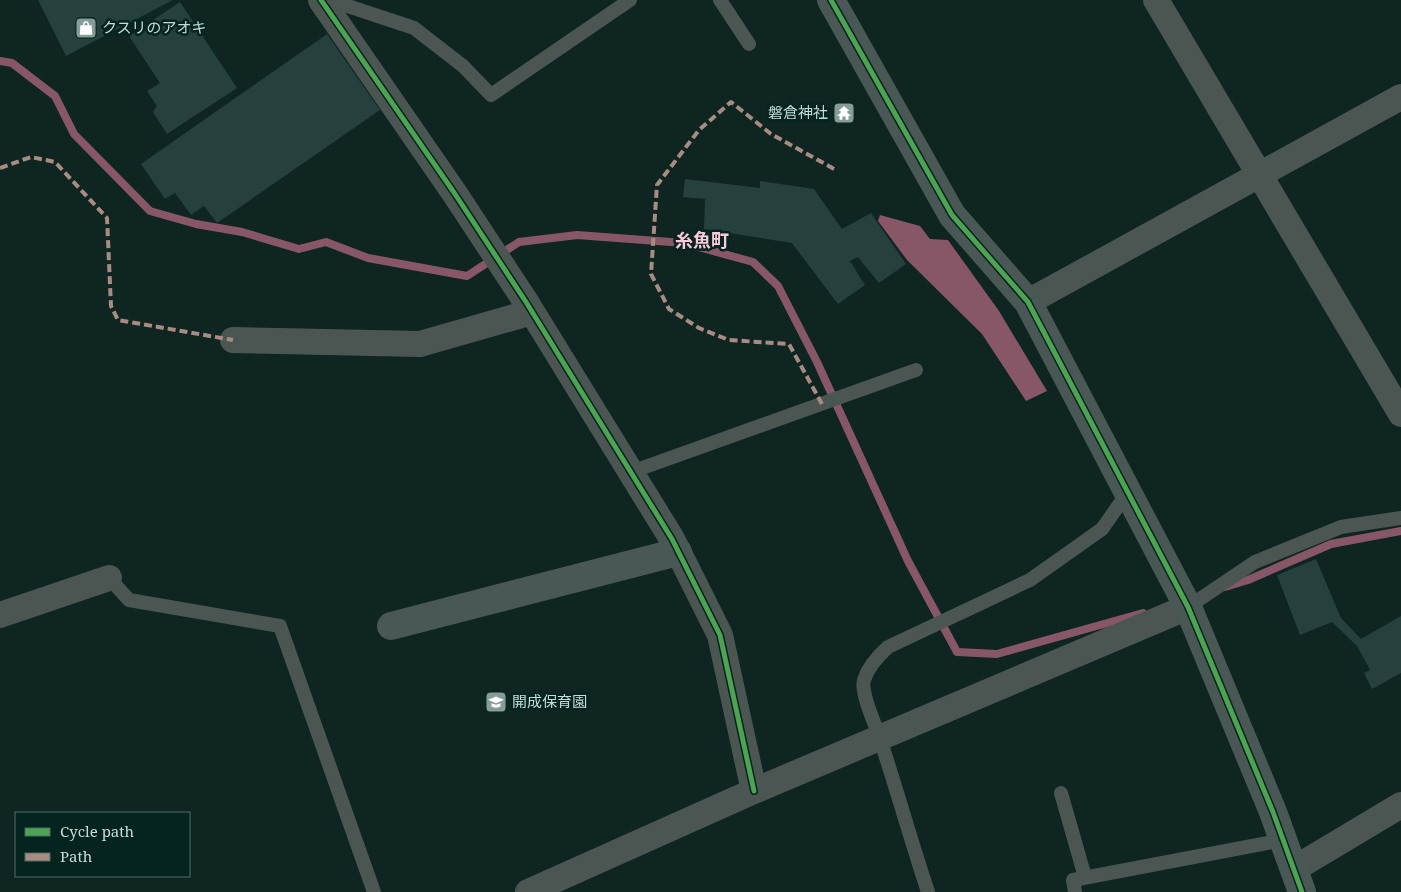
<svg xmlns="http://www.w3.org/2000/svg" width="1401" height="892" font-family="'Noto Serif','Noto Sans JP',serif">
  <rect width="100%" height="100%" fill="#0e2522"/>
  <path fill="#875768" d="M880,215l40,11 10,13 18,1 51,71 48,80 -21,10 -44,-67 -75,-74 -29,-39z"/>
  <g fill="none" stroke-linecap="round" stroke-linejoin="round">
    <path stroke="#875768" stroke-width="8" d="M0,61l12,2 43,33 19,38 76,77 46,13 46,8 57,17 27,-7 42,16 99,18 52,-34 58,-7 107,8 69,19 25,24 39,76 91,199 49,91 40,2 146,-41
      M1225,587l23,-7 83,-36 70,-13"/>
  </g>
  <path fill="#26403d" d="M38,0h135l-107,56z
    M180,2l57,86 -70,46 -14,-22 4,-6 -10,-15 13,-8 -31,-47z
    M327,34l53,76 -163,113 -13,-17 -13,9 -16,-22 -10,6 -24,-35z
    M685,179l75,9v-7l54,8 28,40 29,-16 35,51 -27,19 -21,-26 -8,4 15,24 -27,19 -46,-61 -88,-14 1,-30 -22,-2z
    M1316,559l25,59 20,21 40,-23v57l-29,16 -8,-16 6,-3 -13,-24 -25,-24 -32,13 -23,-60z"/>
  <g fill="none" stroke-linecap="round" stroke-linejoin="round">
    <path stroke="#4b5653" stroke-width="14" d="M330,0l84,28 49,38 28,29 139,-95
      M720,0l29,44
      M631,472l285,-102
      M109,578l20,22 151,26 94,266
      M1188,607l67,-45 86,-35 60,-9
      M1061,793l24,84
      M928,892c-17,-51 -31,-102 -48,-153 -4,-14 -20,-46 -16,-59 4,-13 14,-24 24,-33l142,-67 72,-51 26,-37
      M1075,892l-2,-12 210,-40"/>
    <path stroke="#4b5653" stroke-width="26" d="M321,0l134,194 71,108 146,237 48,96 34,156
      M1156,0l245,414
      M1028,302l373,-205
      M233,340l187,4 112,-32
      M0,615l109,-37
      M1294,869l107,-64
      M528,892l226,-101 434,-184"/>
    <path stroke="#4a5855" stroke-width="28" d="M831,0l121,215 76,87 160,305 85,205 29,80
      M391,626l287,-74"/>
    <path stroke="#a88b81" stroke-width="4" stroke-dasharray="8 4" stroke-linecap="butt" d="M0,168l31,-11 24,5 52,56 4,88 7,14 115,20
      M822,404l-33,-60 -60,-4 -30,-12 -30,-19 -18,-35 6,-89 42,-55 32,-28 40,32 65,36"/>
    <g stroke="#05231f" stroke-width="8">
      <path id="cycleway" d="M321,0l134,194 71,108 146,237 48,96 34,156
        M831,0l121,215 76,87 160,305 85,205 29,80"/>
    </g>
    <use href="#cycleway" stroke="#4ca352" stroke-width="5"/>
  </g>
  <defs>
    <g id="shop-square" transform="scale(1.125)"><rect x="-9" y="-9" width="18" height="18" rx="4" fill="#869c98" stroke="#05231f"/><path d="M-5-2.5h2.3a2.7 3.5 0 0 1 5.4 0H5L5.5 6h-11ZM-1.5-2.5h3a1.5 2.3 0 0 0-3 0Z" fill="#fff"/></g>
    <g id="temple-square" transform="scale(1.125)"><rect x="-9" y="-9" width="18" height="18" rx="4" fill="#869c98" stroke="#05231f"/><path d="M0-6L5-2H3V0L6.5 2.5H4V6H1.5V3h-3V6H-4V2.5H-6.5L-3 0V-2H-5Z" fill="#fff"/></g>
    <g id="school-square" transform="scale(1.125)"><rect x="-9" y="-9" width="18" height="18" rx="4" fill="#869c98" stroke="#05231f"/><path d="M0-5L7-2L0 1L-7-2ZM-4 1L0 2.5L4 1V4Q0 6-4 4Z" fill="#fff"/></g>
  </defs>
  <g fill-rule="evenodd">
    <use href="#shop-square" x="86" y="28"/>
    <use href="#temple-square" x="844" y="113"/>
    <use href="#school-square" x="496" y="702"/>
  </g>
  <g text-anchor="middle" stroke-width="5" stroke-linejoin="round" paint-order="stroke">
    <g font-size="15" fill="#c7dcd7" stroke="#05231f" text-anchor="start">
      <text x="102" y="33">クスリのアオキ</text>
      <text x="828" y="118" text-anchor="end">磐倉神社</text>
      <text x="512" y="707">開成保育園</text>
    </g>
    <g font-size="18" font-weight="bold" fill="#fbc9d8" stroke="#05231f">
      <text x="702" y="247">糸魚町</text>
    </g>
  </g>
  <rect x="15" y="812" width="175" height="65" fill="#05231f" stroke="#536d69"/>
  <rect x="25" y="828" width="25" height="8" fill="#4ca352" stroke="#536d69"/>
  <text x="60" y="837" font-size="15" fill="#c7dcd7">Cycle path</text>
  <rect x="25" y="853" width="25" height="8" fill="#a88b81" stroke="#536d69"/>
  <text x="60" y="862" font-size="15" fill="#c7dcd7">Path</text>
</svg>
